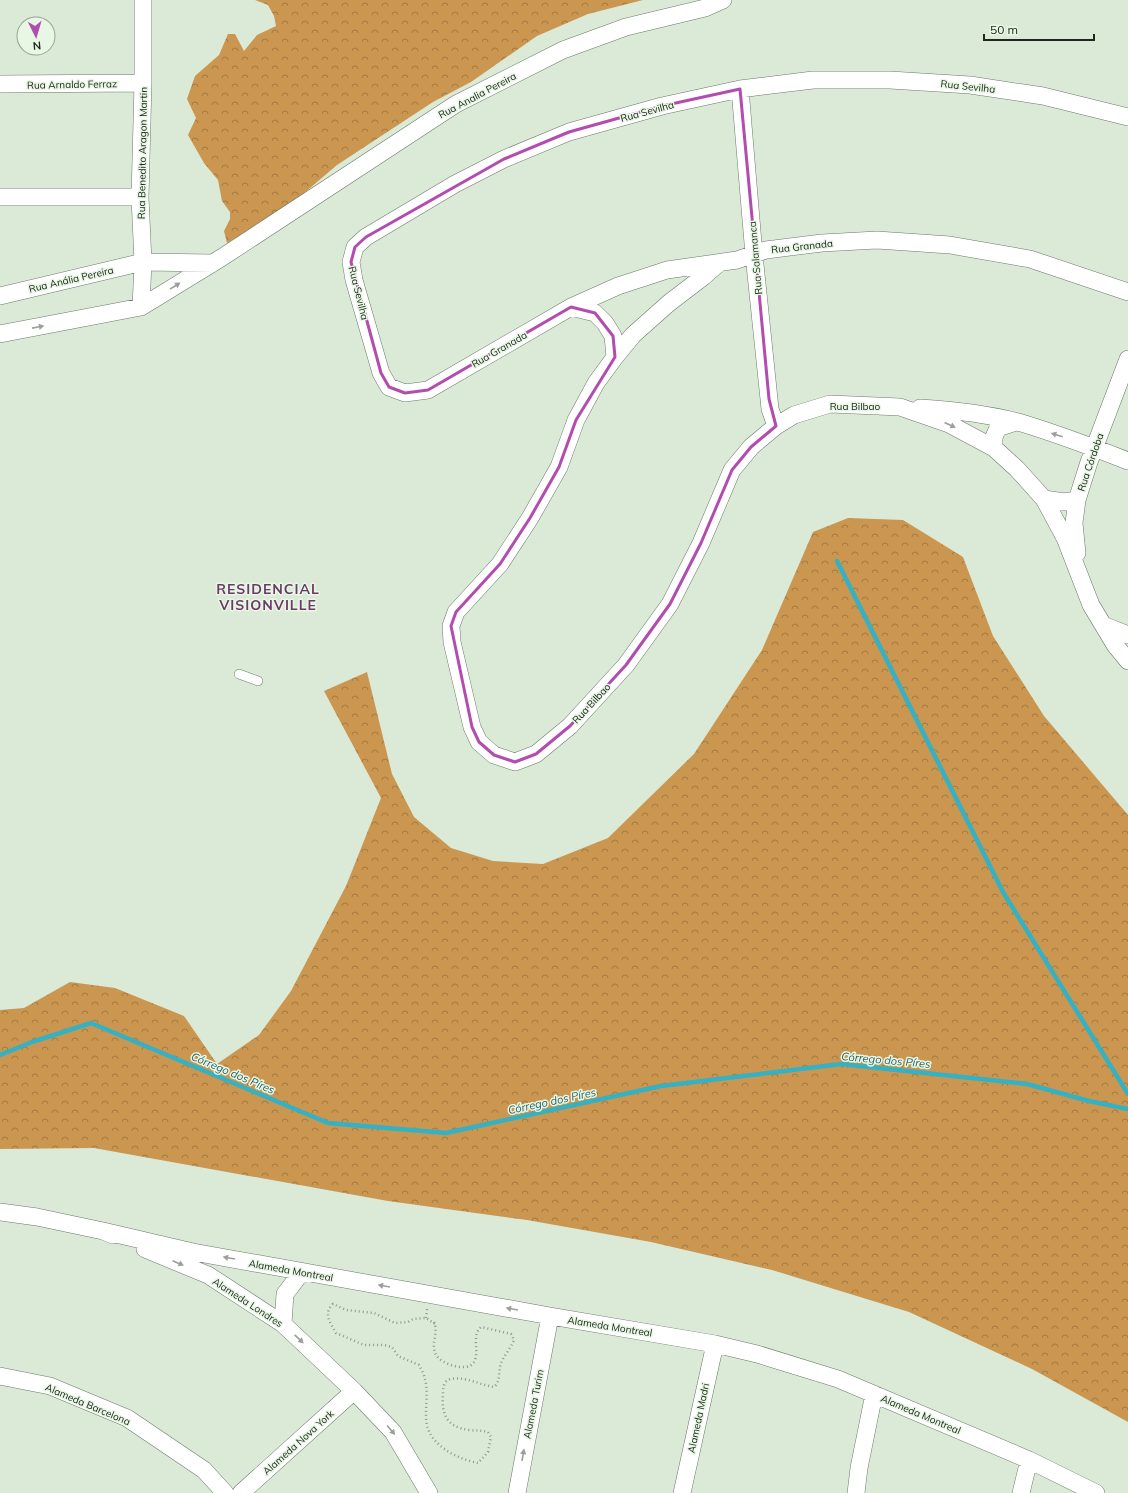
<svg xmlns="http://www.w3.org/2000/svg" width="1128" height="1493" font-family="Mulish,sans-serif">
  <defs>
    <pattern id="forest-crowns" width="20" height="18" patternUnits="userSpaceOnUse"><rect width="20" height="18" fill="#cb9650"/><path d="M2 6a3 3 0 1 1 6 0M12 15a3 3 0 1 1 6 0" fill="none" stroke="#a47a42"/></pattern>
  </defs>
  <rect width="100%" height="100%" fill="#daead7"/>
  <path fill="url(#forest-crowns)" d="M255,0h388l-55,14 -51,22 -66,46 -38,20 -96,63 -54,46 -56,32 -3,-12 6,-12v-7l-8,-11 -4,-21 -14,-17 -16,-28 8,-17 -9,-19 8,-23 24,-21 9,-21h7l9,17 13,-16 19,-9 -2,-10 -6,-11z
    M848,518l55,2 60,37 30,79 51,80 84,99v607l-96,-53 -123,-57 -137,-42 -121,-28 -124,-22 -139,-19 -294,-53 -94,1v-139l24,-2 46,-26 45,6 69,28 33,48 42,-29 32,-44 55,-105 35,-88 -57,-107 43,-19 25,102 22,43 37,31 42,13 50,3 65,-26 86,-84 68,-104 51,-118z"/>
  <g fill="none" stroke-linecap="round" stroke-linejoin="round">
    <path stroke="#34b1c3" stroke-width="4.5" d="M837,561l166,331 125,202
      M0,1055l32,-13 59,-19 237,100 118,10 215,-47 180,-22 186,20 62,17 39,8"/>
    <g stroke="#6b7a69" stroke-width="10">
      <path id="lane" d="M239,674l19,7"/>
    </g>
    <g stroke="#6b7a69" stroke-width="18">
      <path id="street" d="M0,84l143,-1
        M740,89l14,166 15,144 1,10 6,17
        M1128,117l-85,-21 -73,-11 -80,-5h-77l-73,9 -78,17 -93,26 -65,27 -49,25 -89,53 -11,10 -4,15 3,18 27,93 8,14 16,6 23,-3 143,-83 47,-21 49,-16 70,-10 29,-10 56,-7 55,-3 73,5 80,14 98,33
        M0,197h140
        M719,263l-16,14 -34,26 -36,32 -18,22 -19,26 -20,37 -17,47 -29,51 -30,46 -44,48 -5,14 1,16 20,85 7,15 15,13 21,7 21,-8 34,-28 56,-61 44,-61 31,-61 31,-73 19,-23 25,-21 18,-11 36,-11 70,3 49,17 45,24 23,21 27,30 21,39 26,67 24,40 13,16
        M0,296l143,-34 70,1
        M141,307l2,-45 -3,-65 3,-114v-83
        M571,307l24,6 10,10 8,13 2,21
        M0,334l141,-27 80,-49 235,-154 107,-54 63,-23 79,-19 18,-8
        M920,408c31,2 68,6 98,14 37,11 74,25 110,39
        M994,448v-11l4,-9 18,-6
        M1044,499l20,3 13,-2
        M1077,553l-3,-30 3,-23 12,-38 39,-103
        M1103,625l25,10
        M0,1212l37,5 66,14 10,4
        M103,1231l90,21 357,64 165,28 42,10 81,25 191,81 67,33
        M145,1249l63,26 75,49 71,67 39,41 36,61
        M283,1324l2,-30 13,-17 7,-5
        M0,1376l50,10 77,32 77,52 21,23
        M241,1493l113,-102
        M517,1493l33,-177
        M682,1493l33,-149
        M856,1493l3,-25 15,-74
        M1021,1493l8,-33"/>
    </g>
    <path stroke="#8d998b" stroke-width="2.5" stroke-dasharray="1 3" stroke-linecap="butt" d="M426,1318l1,-9
      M434,1322c5,11 -4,22 2,33 5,9 32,18 38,7 6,-11 -3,-26 7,-35l30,7 3,6c-3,8 -9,14 -13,23 -3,8 0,18 -7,24 -14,-2 -29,-11 -43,-8 -7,1 -8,8 -8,14 -2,22 4,34 26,37 7,1 12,0 19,2l3,5 -3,15 -10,11c-20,-4 -45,-16 -51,-37 -3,-15 2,-32 -2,-47 -1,-5 -4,-10 -6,-14l-12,-5 -9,-4 -6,-9 -8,-2h-20l-28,-12c-6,-11 -13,-19 -3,-29l13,6 28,3 21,10 13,-1 5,-3 13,-1 9,6"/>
    <use href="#lane" stroke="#fff" stroke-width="9"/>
    <use href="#street" stroke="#fff" stroke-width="17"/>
  </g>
  <defs><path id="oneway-solid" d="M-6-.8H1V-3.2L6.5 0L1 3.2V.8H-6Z"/></defs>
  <g fill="#9b9e9b">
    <use href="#oneway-solid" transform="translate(175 286) rotate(-32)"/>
    <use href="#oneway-solid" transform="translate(38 327) rotate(-11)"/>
    <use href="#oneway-solid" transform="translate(950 425) rotate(25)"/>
    <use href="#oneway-solid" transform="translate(1057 435) rotate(-162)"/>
    <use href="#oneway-solid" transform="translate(229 1258) rotate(-170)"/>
    <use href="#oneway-solid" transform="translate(178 1263) rotate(23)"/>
    <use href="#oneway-solid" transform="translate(384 1286) rotate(-170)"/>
    <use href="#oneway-solid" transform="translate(512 1309) rotate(-170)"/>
    <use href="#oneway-solid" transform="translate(299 1339) rotate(43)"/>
    <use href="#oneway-solid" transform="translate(391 1430) rotate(50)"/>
    <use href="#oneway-solid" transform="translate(523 1455) rotate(-80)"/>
  </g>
  <path fill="none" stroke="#b34caf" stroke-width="3" stroke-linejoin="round" d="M740,89l29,310 7,27 -25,21 -19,23 -31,73 -31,61 -44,61 -56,61 -34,28 -21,8 -21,-7 -15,-13 -7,-15 -21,-101 5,-14 44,-48 30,-46 29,-51 17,-47 39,-63 -2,-21 -18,-23 -24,-6 -143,83 -23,3 -16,-6 -8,-14 -30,-111 4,-15 11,-10 138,-78 65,-27 93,-26z"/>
  <g text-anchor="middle" stroke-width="3" stroke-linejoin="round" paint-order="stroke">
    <g font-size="10" fill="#212720" stroke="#e7f7e4">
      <text transform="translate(72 84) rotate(-1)" y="4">Rua Arnaldo Ferraz</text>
      <text transform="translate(968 86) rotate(6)" y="4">Rua Sevilha</text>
      <text transform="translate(477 95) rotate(-28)" y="4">Rua Analia Pereira</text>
      <text transform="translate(647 111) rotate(-15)" y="4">Rua Sevilha</text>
      <text transform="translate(142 153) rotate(-89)" y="4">Rua Benedito Aragon Martin</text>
      <text transform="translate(802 246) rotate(-6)" y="4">Rua Granada</text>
      <text transform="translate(755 258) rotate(-95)" y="4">Rua Salamanca</text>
      <text transform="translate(71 279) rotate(-13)" y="4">Rua Anália Pereira</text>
      <text transform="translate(359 293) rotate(76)" y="4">Rua Sevilha</text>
      <text transform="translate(499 349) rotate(-30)" y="4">Rua Granada</text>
      <text x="855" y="410">Rua Bilbao</text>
      <text transform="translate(1090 462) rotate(-71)" y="4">Rua Córdoba</text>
      <text transform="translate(591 703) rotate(-47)" y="4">Rua Bilbao</text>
      <text transform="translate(291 1270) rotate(10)" y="4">Alameda Montreal</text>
      <text transform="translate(248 1302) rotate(33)" y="4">Alameda Londres</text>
      <text transform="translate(610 1326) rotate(9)" y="4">Alameda Montreal</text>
      <text transform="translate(88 1404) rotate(23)" y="4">Alameda Barcelona</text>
      <text transform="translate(533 1404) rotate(-79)" y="4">Alameda Turim</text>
      <text transform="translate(921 1414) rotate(23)" y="4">Alameda Montreal</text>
      <text transform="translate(698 1418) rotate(-78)" y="4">Alameda Madri</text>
      <text transform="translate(298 1442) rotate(-42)" y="4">Alameda Nova York</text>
    </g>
    <g font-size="11" font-style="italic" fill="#2b5d65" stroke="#e7f7e4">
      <text transform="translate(886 1060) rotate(5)" y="4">Córrego dos Píres</text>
      <text transform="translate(233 1073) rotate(23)" y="4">Córrego dos Píres</text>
      <text transform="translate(552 1101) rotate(-12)" y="4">Córrego dos Píres</text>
    </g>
    <g font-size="14" font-weight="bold" letter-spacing="1" fill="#6c396a" stroke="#e7f7e4">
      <text x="268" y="594">RESIDENCIAL<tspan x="268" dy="16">VISIONVILLE</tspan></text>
    </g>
  </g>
  <g transform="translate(36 36) rotate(175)"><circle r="19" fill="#e7f7e4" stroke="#98a496"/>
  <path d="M0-3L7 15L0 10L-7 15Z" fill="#b34caf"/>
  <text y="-6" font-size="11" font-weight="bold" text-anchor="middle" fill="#212720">N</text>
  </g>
  <path d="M984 34v6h110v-6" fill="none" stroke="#212720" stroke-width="2"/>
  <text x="990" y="34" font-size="12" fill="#212720" stroke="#e7f7e4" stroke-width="3" paint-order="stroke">50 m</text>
</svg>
